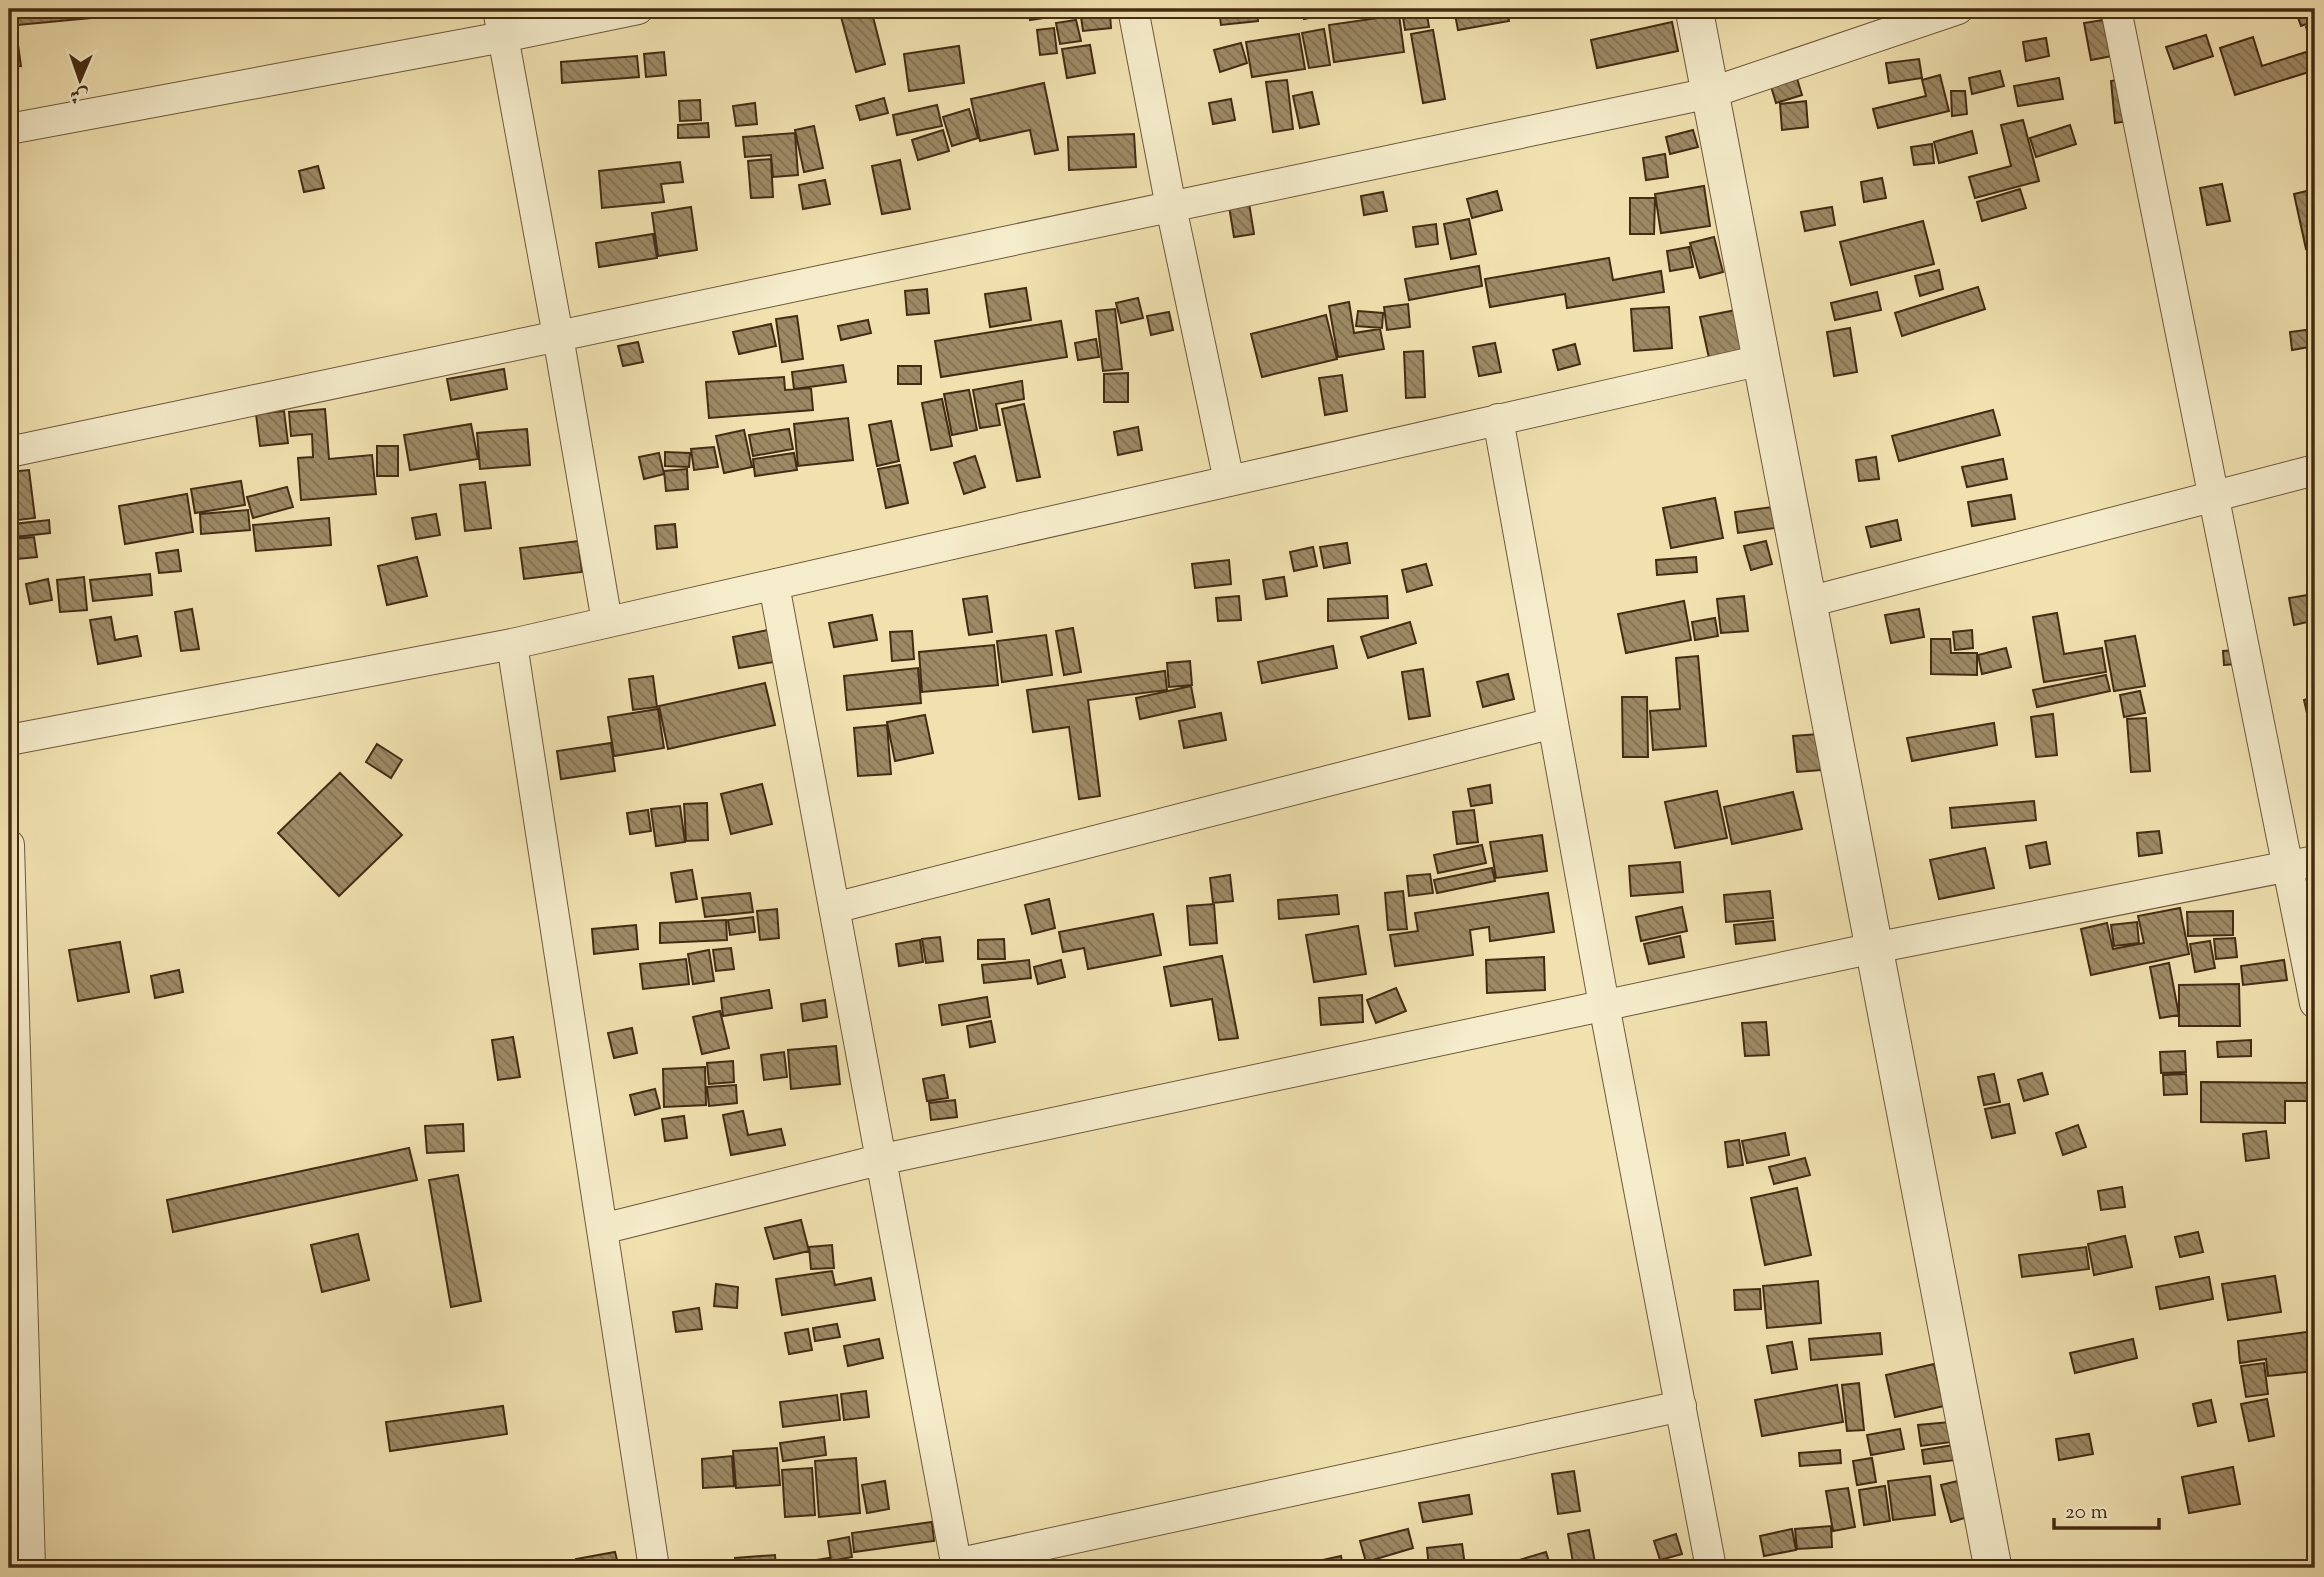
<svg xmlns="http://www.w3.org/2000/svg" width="2324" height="1577" font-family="'Sorts Mill Goudy',Amiri,serif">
  <defs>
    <pattern id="building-back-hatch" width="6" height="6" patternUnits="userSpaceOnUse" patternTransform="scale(1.75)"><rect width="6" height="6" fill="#9d8a65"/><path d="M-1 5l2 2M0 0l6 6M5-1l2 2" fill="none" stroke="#827152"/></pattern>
  </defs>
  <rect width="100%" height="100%" fill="#f0e1af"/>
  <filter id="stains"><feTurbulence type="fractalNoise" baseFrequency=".00286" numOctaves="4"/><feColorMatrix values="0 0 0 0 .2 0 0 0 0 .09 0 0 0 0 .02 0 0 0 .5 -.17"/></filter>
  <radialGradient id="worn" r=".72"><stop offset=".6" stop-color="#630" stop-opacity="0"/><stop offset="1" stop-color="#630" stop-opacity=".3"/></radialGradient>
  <path fill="url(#building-back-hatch)" stroke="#432b14" stroke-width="2" d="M16,9h105l1,6 -104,10z
    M389,9h22l1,5 -21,4z
    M857,9h14l14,55 -29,8 -16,-59z
    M1028,9h28l1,7 -27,4z
    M1219,9h38l1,12 -37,4z
    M1302,9h26l1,5 -25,5z
    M1412,9h14l3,18 -24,3 -3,-19z
    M1454,9h53l2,12 -51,9z
    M1578,9h37l-35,8z
    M2295,9h20v12l-14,5z
    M1110,14l1,14 -28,3 -2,-14z
    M1399,15l5,37 -70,10 -5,-37z
    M2122,17l6,36 -37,7 -7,-37z
    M1076,20l5,21 -21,3 -4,-21z
    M1672,22l6,29 -81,17 -6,-28z
    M2315,25v31l-9,-29z
    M1054,28l3,25 -17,2 -3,-25z
    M1324,29l6,36 -21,3 -7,-35z
    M1433,30l12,69 -22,4 -12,-69z
    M1299,34l6,35 -53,8 -6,-35z
    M2206,35l7,21 -39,13 -8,-22z
    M2253,37l9,29 44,-14 6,19 -77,24 -15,-47z
    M2046,38l3,18 -23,5 -3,-19z
    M1241,43l6,20 -27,9 -6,-22z
    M18,45l3,21 -12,1v-21z
    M1090,45l5,28 -28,5 -5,-29z
    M959,46l5,37 -55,8 -5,-37z
    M664,52l2,23 -20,2 -2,-23z
    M637,56l2,21 -77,6 -1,-21z
    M1919,59l3,19 -33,5 -3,-20z
    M2000,71l4,15 -32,8 -3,-16z
    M1796,75l6,20 -26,8 -6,-20z
    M1940,75l9,36 -71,17 -5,-19 53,-13 -4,-16z
    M2136,77l4,42 -25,4 -4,-42z
    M2059,78l4,21 -45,7 -4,-20z
    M1287,80l6,49 -20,3 -7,-50z
    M1044,83l14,67 -23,4 -5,-24 -50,11 -9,-42z
    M1951,91h14l2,23 -15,2z
    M1312,92l7,32 -19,4 -7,-32z
    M884,98l4,15 -28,7 -4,-14z
    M1231,99l4,21 -22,4 -4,-21z
    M700,100l1,20 -21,1 -1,-20z
    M1806,101l2,26 -26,3 -2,-26z
    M755,103l2,21 -21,2 -3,-20z
    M937,105l5,21 -45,9 -4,-20z
    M969,109l9,29 -26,8 -9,-29z
    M2023,120l16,61 -64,17 -6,-21 42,-11 -10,-41z
    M708,123l1,14 -31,1v-13z
    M2070,125l6,19 -40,13 -6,-19z
    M814,126l9,42 -19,4 -9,-42z
    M943,130l6,21 -31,9 -6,-20z
    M1693,130l5,17 -28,7 -4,-17z
    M1972,131l5,22 -38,10 -5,-21z
    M795,133l3,42 -25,2 -2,-22 -26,2 -2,-20z
    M1134,134l2,33 -67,3 -1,-33z
    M1932,144l2,19 -20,2 -3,-18z
    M1665,154l3,23 -22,3 -3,-22z
    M771,159l2,38 -22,1 -3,-37z
    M900,160l10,49 -28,5 -10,-48z
    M680,162l3,20 -22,2 3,18 -62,6 -3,-37z
    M318,166l6,22 -20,4 -5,-21z
    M1882,178l4,20 -22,4 -3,-20z
    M825,180l5,24 -27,5 -4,-24z
    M2222,184l8,37 -23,4 -7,-37z
    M1704,186l6,40 -49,7 -6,-39z
    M2020,189l6,19 -44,13 -5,-19z
    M2315,189v58l-9,2 -12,-55z
    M1497,191l5,19 -30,8 -5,-19z
    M1383,192l4,19 -23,4 -3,-19z
    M1630,198h25l-1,36h-24z
    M1249,203l5,31 -20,3 -5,-31z
    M691,207l6,43 -39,6 -6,-43z
    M1832,207l3,18 -30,6 -4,-19z
    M1469,219l7,35 -25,5 -7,-35z
    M1923,221l11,43 -83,21 -11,-43z
    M1436,224l2,20 -22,3 -3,-20z
    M653,234l4,24 -58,9 -3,-24z
    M1714,237l9,35 -23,6 -10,-35z
    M1689,247l4,20 -23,4 -3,-20z
    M1609,258l4,22 48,-9 3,21 -97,16 -2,-14 -75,13 -5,-28z
    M1479,266l3,20 -73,14 -4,-21z
    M1939,270l4,19 -23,7 -5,-20z
    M1978,287l7,22 -83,27 -7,-23z
    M1026,288l5,32 -41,7 -5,-33z
    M927,289l2,24 -22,2 -2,-24z
    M1877,292l4,18 -46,10 -4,-17z
    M1138,298l5,20 -22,5 -5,-20z
    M1349,302l5,31 26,-4 4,20 -46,8 -9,-51z
    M1408,304l2,23 -23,3 -3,-23z
    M1669,307l3,41 -38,3 -3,-42z
    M1115,309l7,60 -19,2 -7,-60z
    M1741,309l9,41 -41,8 -9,-41z
    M1358,311l25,2 -1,15 -26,-2z
    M1169,312l4,18 -22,5 -4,-19z
    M1326,315l11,44 -75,18 -11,-43z
    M797,316l6,43 -21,3 -6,-43z
    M868,320l3,13 -30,7 -3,-14z
    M1061,321l6,36 -126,20 -6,-36z
    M771,324l5,22 -37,8 -6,-22z
    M1850,328l7,44 -23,4 -7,-44z
    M2312,329l3,17 -23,4 -2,-18z
    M1096,339l3,18 -21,3 -3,-17z
    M638,342l5,20 -20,4 -5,-20z
    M1495,343l6,29 -22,4 -6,-29z
    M1575,344l5,20 -22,6 -5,-20z
    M1423,351l2,46 -19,1 -2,-46z
    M843,365l3,17 -52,7 -2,-17z
    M898,366h23v18h-23z
    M504,369l3,20 -56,11 -4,-21z
    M1128,373v29h-24v-28z
    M1342,375l5,36 -22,4 -6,-37z
    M784,377l1,13 26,-2 2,22 -104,8 -3,-36z
    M1022,381l2,18 -28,5 4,21 -20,3 -7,-38z
    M969,390l8,40 -25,5 -8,-41z
    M942,399l10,47 -21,4 -9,-47z
    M1024,404l16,73 -23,4 -15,-72z
    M325,409l4,50 43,-4 4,39 -75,6 -3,-42 15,-1 -1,-23 -21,2 -2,-24z
    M1993,410l7,25 -101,26 -7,-25z
    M284,411l4,32 -28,3 -4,-32z
    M848,418l5,42 -55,6 -4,-42z
    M891,421l8,40 -22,5 -8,-41z
    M471,424l7,35 -68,11 -6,-35z
    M1138,427l4,23 -24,5 -4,-23z
    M527,429l3,36 -50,4 -3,-36z
    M789,429l4,20 -40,7 -4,-21z
    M744,430l8,37 -28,6 -8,-37z
    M377,446h21v30h-21z
    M714,447l4,20 -24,3 -3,-21z
    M665,452l25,1 -1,14 -24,-1z
    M659,453l5,21 -20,5 -5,-22z
    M794,453l3,17 -42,6 -2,-17z
    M975,456l10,31 -21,7 -10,-31z
    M1876,457l3,22 -20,2 -3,-21z
    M2003,459l4,20 -40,8 -5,-20z
    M900,465l8,38 -22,5 -8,-39z
    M687,469l1,20 -22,2 -2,-20z
    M29,470l6,48 -25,3 -1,-49z
    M241,481l4,24 -50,8 -4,-24z
    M485,482l6,46 -26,3 -5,-46z
    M287,487l6,20 -40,11 -6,-21z
    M187,494l6,38 -68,12 -6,-38z
    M2011,495l4,24 -43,7 -4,-24z
    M1715,498l8,40 -52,10 -8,-40z
    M1772,507l3,21 -37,5 -3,-21z
    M248,510l2,20 -49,4 -1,-20z
    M436,514l4,21 -24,4 -4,-21z
    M329,518l2,27 -75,6 -3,-26z
    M49,520l1,13 -35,4 -2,-13z
    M1897,520l4,20 -30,7 -5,-20z
    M675,524l2,23 -20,2 -2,-23z
    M34,537l3,20 -20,2 -3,-20z
    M578,541l4,31 -58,7 -4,-31z
    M1766,541l6,23 -21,6 -7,-24z
    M1347,543l3,20 -26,5 -4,-21z
    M1313,547l4,19 -23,5 -4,-19z
    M178,550l3,21 -22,2 -3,-20z
    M417,557l10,39 -40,9 -9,-39z
    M1696,557l1,15 -40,3 -1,-15z
    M1229,560l2,24 -36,4 -3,-24z
    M1426,564l6,21 -25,7 -5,-22z
    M150,574l2,21 -59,6 -3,-21z
    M84,577l3,33 -27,2 -3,-32z
    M1284,577l3,19 -21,3 -3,-19z
    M48,579l4,21 -22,4 -4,-20z
    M2308,595l4,26 -18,4 -5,-27z
    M987,596l5,36 -23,3 -6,-36z
    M1239,596l2,24 -23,1 -2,-23z
    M1387,596l1,22 -60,3v-22z
    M1744,596l4,35 -27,2 -4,-34z
    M1684,601l7,39 -65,13 -8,-39z
    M192,609l7,40 -18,2 -6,-39z
    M1919,609l5,28 -33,6 -6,-28z
    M2057,613l7,41 38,-6 4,24 -62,10 -11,-65z
    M872,615l5,25 -43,7 -5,-24z
    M111,617l4,23 22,-4 4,20 -43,8 -8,-44z
    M1715,618l3,18 -23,4 -3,-18z
    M1410,622l6,21 -48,15 -7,-21z
    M1073,628l8,44 -17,3 -8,-44z
    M768,630l6,32 -35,6 -6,-31z
    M1972,630l1,18 -18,2 -2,-18z
    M912,631l2,28 -22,2 -2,-29z
    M1046,635l6,40 -50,7 -5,-41z
    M2135,636l10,50 -31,5 -9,-50z
    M1931,639h19l1,14h26v22l-46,-1z
    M994,645l4,40 -76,7 -3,-40z
    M1333,646l4,22 -75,15 -4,-21z
    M2006,648l5,19 -29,7 -4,-19z
    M2252,649v14l-28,2 -1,-14z
    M1698,656l8,90 -53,4 -3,-39 30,-2 -4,-51z
    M1190,661l2,24 -23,2 -2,-24z
    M918,668l3,35 -74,7 -3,-34z
    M1423,669l7,47 -21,3 -7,-47z
    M1165,671l2,19 -79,10 12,96 -21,3 -10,-72 -36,5 -6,-42z
    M1508,674l6,25 -31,8 -6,-25z
    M2106,675l4,16 -73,16 -4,-17z
    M653,676l4,31 -24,3 -4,-31z
    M765,683l10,42 -107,24 -9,-43z
    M1191,686l4,21 -55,12 -4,-21z
    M2140,691l5,22 -21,4 -4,-22z
    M1622,697h25l1,60h-25z
    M2315,697v47h-1l-10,-44z
    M658,709l6,39 -50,8 -6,-39z
    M1221,713l5,27 -42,8 -5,-27z
    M2053,714l4,41 -21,2 -5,-40z
    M925,715l8,38 -38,8 -8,-39z
    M2146,718l4,53 -19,1 -4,-53z
    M1994,723l3,22 -85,16 -5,-23z
    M887,725l4,49 -33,2 -4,-48z
    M1819,734l2,36 -24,2 -4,-36z
    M611,743l4,28 -54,8 -4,-28z
    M377,744l25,16 -11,18 -25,-16z
    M340,773l62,62 -63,61 -61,-63z
    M762,784l10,40 -41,10 -10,-40z
    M1490,785l2,18 -21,3 -3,-17z
    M1717,791l10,47 -52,10 -10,-46z
    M1793,792l9,37 -70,15 -8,-37z
    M2034,801l2,19 -84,8 -2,-20z
    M707,803l1,37 -22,1 -2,-37z
    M680,806l5,36 -29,4 -5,-37z
    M648,810l3,21 -21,3 -3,-21z
    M1474,810l4,32 -21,2 -4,-32z
    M2159,831l3,22 -23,3 -2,-23z
    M1542,835l5,36 -51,7 -6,-36z
    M2046,842l4,22 -20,4 -4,-22z
    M1482,845l4,18 -48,10 -4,-18z
    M1985,848l9,40 -55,11 -9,-39z
    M1680,862l3,30 -52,4 -2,-30z
    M1492,868l3,13 -58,12 -3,-13z
    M692,870l5,29 -21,3 -5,-29z
    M1430,874l3,19 -24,3 -2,-20z
    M1230,875l3,26 -20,2 -3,-25z
    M1403,891l4,38 -19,1 -3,-37z
    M1770,891l3,27 -47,4 -2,-27z
    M750,893l3,19 -48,5 -3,-19z
    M1548,893l6,39 -64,9 -1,-14 -19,3 3,25 -78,11 -5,-31 28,-4 -3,-18z
    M1337,895l2,19 -60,5 -1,-19z
    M1049,899l6,29 -23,6 -7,-29z
    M1214,904l3,39 -27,2 -3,-39z
    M1682,907l5,24 -46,10 -5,-24z
    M2180,908l9,46 -98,21 -10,-46 26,-6 6,26 31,-6 -6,-27z
    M777,909l2,29 -19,2 -3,-29z
    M2233,911v24l-45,1 -1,-24z
    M1153,914l8,41 -73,14 -4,-21 -21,4 -4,-20z
    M753,917l2,15 -25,3 -2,-15z
    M726,920l1,20 -67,3v-20z
    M1773,921l2,19 -39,4 -2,-19z
    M2137,922l2,21 -25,3 -3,-21z
    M636,925l2,24 -44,5 -2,-25z
    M1358,926l8,48 -52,8 -8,-47z
    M1680,936l4,21 -35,7 -5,-20z
    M940,937l3,24 -17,2 -4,-24z
    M2235,938l2,19 -21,2 -2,-20z
    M1004,939l1,20h-27v-19z
    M920,940l3,22 -24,4 -3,-22z
    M2210,941l5,27 -20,4 -5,-28z
    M120,942l9,50 -51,9 -9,-51z
    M731,948l3,21 -18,2 -3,-21z
    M709,950l5,31 -21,3 -5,-30z
    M1222,956l16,82 -19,2 -7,-41 -41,7 -7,-39z
    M1544,957l1,33 -58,3 -1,-33z
    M686,959l3,25 -46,5 -3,-25z
    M1029,960l2,18 -47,5 -2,-18z
    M1061,960l4,17 -27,7 -4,-17z
    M2284,960l3,20 -44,5 -2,-19z
    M2169,963l10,52 -19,3 -10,-51z
    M179,970l4,22 -28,6 -4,-22z
    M2239,984l1,42h-61v-41z
    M1396,988l10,23 -30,12 -9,-23z
    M769,990l3,18 -49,8 -2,-18z
    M1362,995l1,27 -42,3 -2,-27z
    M987,997l3,20 -48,8 -3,-20z
    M825,1000l2,17 -24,4 -2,-17z
    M720,1011l9,37 -27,6 -9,-37z
    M991,1021l4,21 -25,5 -3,-21z
    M1766,1022l3,33 -24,1 -3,-33z
    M632,1028l5,25 -23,5 -6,-25z
    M513,1037l7,40 -22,3 -6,-40z
    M2251,1040v16l-33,1 -1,-15z
    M836,1046l4,38 -49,5 -3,-39z
    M2185,1051l1,21 -25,1 -1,-21z
    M784,1052l3,25 -23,3 -3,-25z
    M733,1061l1,21 -25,2 -2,-21z
    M705,1067l1,38 -42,2 -1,-38z
    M2042,1073l6,21 -24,7 -6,-21z
    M1994,1074l6,28 -16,3 -6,-28z
    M2186,1074l1,20 -23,1 -1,-20z
    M944,1075l4,23 -21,3 -4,-22z
    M2201,1082l114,1v18h-30v22l-84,-1z
    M736,1085l1,18 -28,3 -2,-19z
    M655,1089l5,19 -25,7 -5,-20z
    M955,1100l2,17 -26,3 -2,-17z
    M2009,1104l6,29 -23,5 -7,-29z
    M743,1111l5,24 33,-6 4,16 -54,10 -8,-40z
    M684,1116l3,22 -22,3 -3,-22z
    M463,1124l1,27 -37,2 -2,-27z
    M2078,1125l8,22 -23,8 -7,-22z
    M2266,1131l3,27 -23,3 -3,-27z
    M1785,1133l4,22 -42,8 -5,-22z
    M1739,1140l4,25 -15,2 -3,-25z
    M409,1148l8,32 -244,52 -6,-32z
    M1805,1158l5,17 -36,9 -5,-17z
    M458,1175l23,126 -30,6 -22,-127z
    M2122,1187l3,20 -24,3 -3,-19z
    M1797,1188l14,67 -46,10 -14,-67z
    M801,1220l8,31 -35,8 -9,-31z
    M2198,1232l5,20 -23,5 -5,-20z
    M358,1234l11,46 -47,12 -11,-47z
    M2125,1236l7,31 -38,8 -6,-31z
    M832,1245l2,23 -23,1 -2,-22z
    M2086,1247l3,22 -67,8 -3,-22z
    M832,1271l3,14 36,-7 4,22 -93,15 -6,-36z
    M2275,1276l6,36 -53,8 -6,-36z
    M2209,1277l4,22 -53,10 -4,-22z
    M1818,1281l3,42 -54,5 -4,-42z
    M716,1284l22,3 -1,21 -23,-2z
    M1760,1289l1,20 -26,1 -1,-20z
    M699,1308l3,21 -26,3 -3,-20z
    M837,1324l3,13 -25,4 -2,-13z
    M808,1329l4,21 -23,4 -4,-21z
    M2315,1331v40l-47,5 -2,-17 -26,4 -2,-22z
    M1880,1333l2,21 -71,6 -2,-21z
    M879,1339l4,19 -35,8 -4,-20z
    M2133,1339l4,19 -62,15 -5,-20z
    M1792,1342l5,27 -25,4 -5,-27z
    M2264,1363l4,31 -22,3 -5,-31z
    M1934,1364l10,42 -49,11 -9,-42z
    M1859,1383l5,47 -17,1 -5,-46z
    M1837,1385l6,37 -81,14 -7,-36z
    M866,1391l3,26 -25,3 -3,-26z
    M837,1395l3,25 -57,7 -3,-25z
    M2267,1399l7,37 -25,5 -8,-37z
    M2211,1400l5,22 -18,4 -5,-22z
    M503,1406l4,28 -117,17 -4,-29z
    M1950,1422l2,20 -31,4 -3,-21z
    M1900,1429l4,20 -33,6 -4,-20z
    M2089,1434l4,20 -34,6 -3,-21z
    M824,1437l2,18 -43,6 -3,-18z
    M1954,1445l2,15 -32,4 -2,-14z
    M777,1448l3,37 -44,3 -3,-37z
    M1840,1450l1,13 -41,3 -1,-13z
    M732,1456l2,30 -31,2 -1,-29z
    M856,1458l4,55 -41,4 -4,-56z
    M1872,1458l4,24 -19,3 -4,-24z
    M2233,1467l7,37 -51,9 -7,-36z
    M812,1468l3,47 -30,2 -3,-47z
    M1574,1471l6,40 -22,3 -6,-40z
    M1930,1476l5,39 -42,5 -5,-39z
    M1962,1480l9,36 -20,6 -10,-37z
    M885,1481l4,28 -22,4 -5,-28z
    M1885,1486l5,35 -26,4 -5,-35z
    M1848,1488l7,39 -22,4 -7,-40z
    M1469,1495l3,19 -49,8 -4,-19z
    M932,1522l2,19 -80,11 -2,-19z
    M1831,1526l1,21 -35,2 -2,-20z
    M1408,1529l5,19 -47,14 -6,-21z
    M1792,1529l4,21 -32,6 -4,-20z
    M1589,1530l7,38h-22l-6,-34z
    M1676,1534l6,20 -22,6 -6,-19z
    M849,1537l3,20 -21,4 -3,-20z
    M1462,1544l3,21 -36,3 -2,-20z
    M615,1552l4,16h-42l-1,-9z
    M1546,1552l5,16h-59z
    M775,1555l1,13h-41v-10z
    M1341,1556l2,12h-33l-1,-5z
    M829,1558l2,10h-26l-1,-6z
    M1635,1561l1,7h-26v-2z"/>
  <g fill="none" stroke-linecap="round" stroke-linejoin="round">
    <g stroke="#6e583b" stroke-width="32">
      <path id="minor" d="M498,9l60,327 49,286
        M1133,9l38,198 58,274
        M2116,9l199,994
        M9,129l494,-92 135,-28
        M1498,419l106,586 107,563
        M9,452l1701,-359 248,-84
        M774,585l183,983
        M1808,602l507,-132
        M512,644l142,924
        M9,740l503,-96 1250,-284
        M9,845l21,723
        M834,908l719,-185
        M602,1229l277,-69 995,-212 441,-87
        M956,1564l725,-158"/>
    </g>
    <g stroke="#6e583b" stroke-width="39">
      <path id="tertiary" d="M1694,9l299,1559"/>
    </g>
    <use href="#minor" stroke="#f5eccb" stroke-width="30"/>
    <use href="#tertiary" stroke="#f5eccb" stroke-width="37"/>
  </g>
  <rect width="2324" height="1577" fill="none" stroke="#f0e1af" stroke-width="35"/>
  <rect x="10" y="10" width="2303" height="1556" fill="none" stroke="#432b14" stroke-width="3.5"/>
  <rect x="18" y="18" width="2289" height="1542" fill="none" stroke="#432b14" stroke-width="2"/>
  <g transform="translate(80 80) rotate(182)" stroke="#f5eccb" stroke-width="5" paint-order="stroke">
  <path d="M0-5L12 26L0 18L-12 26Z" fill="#432b14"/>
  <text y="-10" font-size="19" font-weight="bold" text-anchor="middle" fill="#432b14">ش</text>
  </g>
  <path d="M2054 1518v10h105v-10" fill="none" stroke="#432b14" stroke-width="3.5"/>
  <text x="2065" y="1518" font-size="21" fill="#432b14" stroke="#f5eccb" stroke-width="5" paint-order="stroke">20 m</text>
  <rect width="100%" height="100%" filter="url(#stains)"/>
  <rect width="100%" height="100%" fill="url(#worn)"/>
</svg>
